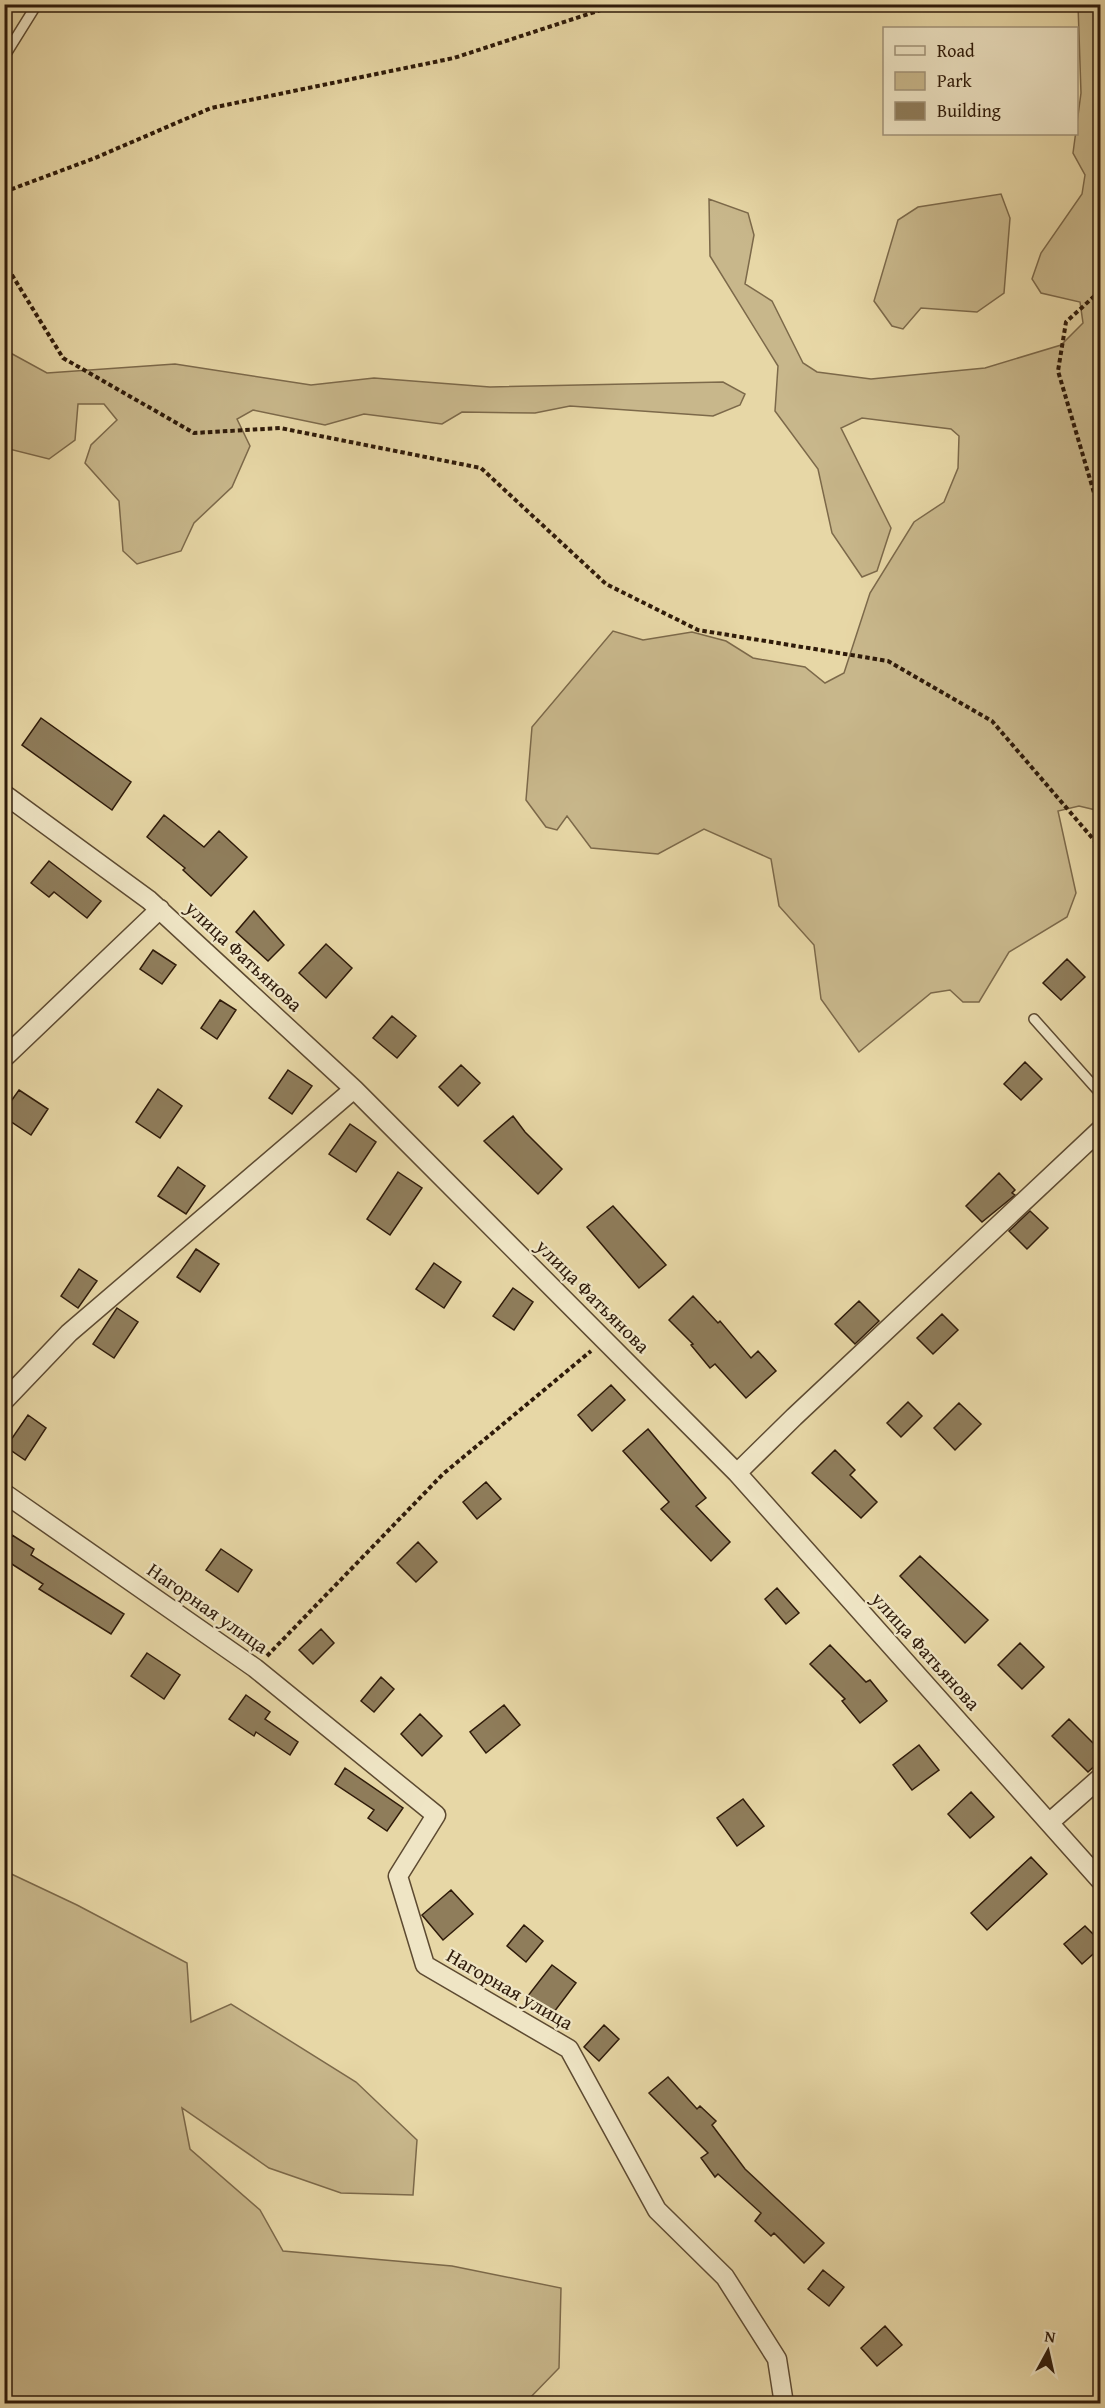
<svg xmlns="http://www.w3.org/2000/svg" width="1105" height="2408" font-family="'Gentium Book Plus',serif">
  <rect width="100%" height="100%" fill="#e7d7a6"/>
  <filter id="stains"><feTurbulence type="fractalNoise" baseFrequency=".00333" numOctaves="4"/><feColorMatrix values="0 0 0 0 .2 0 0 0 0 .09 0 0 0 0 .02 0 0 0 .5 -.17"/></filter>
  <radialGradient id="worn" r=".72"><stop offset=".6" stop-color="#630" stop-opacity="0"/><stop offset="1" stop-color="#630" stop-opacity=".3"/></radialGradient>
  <path fill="#c8b78b" stroke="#7c694a" stroke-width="1.5" d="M1078,5h22v806l-21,-5 -21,5 18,82 -9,24 -58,35 -30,50h-16l-13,-12 -19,3 -72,59 -38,-53 -7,-54 -35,-39 -8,-47 -67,-30 -46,25 -67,-6 -24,-32 -10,14 -11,-3 -20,-27 6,-73 81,-96 30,9 49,-8 34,9 27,17 52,9 20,16 19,-10 26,-80 44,-71 30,-20 14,-34 1,-32 -8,-7 -89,-11 -21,10 50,100 -14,43 -15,6 -30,-44 -14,-64 -43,-58 3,-45 -68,-110 -1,-57 39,14 6,22 -9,49 27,17 31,62 14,9 54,7 114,-11 76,-23 22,-22 -3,-21 -39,-9 -9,-14 9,-26 41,-59 3,-19 -12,-22 8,-60z
    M1001,194l9,24 -6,75 -27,19 -56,-4 -18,21 -11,-3 -18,-25 24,-81 20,-13z
    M5,350l42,23 128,-9 136,21 63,-7 116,9 233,-5 22,12 -5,11 -27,11 -143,-10 -35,7 -73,-1 -20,12 -78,-10 -39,11 -72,-15 -16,9 13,27 -18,41 -38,36 -13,28 -44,13 -14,-13 -4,-50 -34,-38 6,-18 26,-25 -13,-16h-26l-3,36 -26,19 -44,-11z
    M5,1871l72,34 110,58 4,59 40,-18 125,78 61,58 -4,55 -72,-2 -72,-25 -87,-60 8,41 70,61 23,41 169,15 109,22 -2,80 -34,35h-520z"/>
  <path fill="#8f7d5b" stroke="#2f1b0a" stroke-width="1.5" d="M41,718l90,64 -19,28 -90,-65z
    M164,815l40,32 15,-16 28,26 -36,39 -28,-26 2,-2 -38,-31z
    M49,861l52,40 -14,17 -33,-26 -5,5 -18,-14z
    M254,911l30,34 -16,16 -32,-29z
    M326,944l26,24 -26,30 -27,-25z
    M153,950l23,15 -14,19 -22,-15z
    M1067,959l18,18 -24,23 -18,-17z
    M220,1000l16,10 -19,29 -16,-11z
    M392,1016l24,20 -19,22 -24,-20z
    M1025,1062l17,17 -21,21 -17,-16z
    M461,1065l19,18 -22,23 -19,-19z
    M288,1070l24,16 -20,28 -23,-16z
    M158,1089l24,17 -22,32 -24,-16z
    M19,1090l29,19 -17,26 -27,-18v-6z
    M513,1116l12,16 37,37 -24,25 -54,-53z
    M350,1124l26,18 -20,30 -27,-18z
    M178,1167l27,19 -19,28 -28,-18z
    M398,1172l24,16 -32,47 -23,-16z
    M999,1173l16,17 -3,3 3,2 -33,27 -16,-16z
    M613,1206l53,59 -27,23 -52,-61z
    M1030,1211l18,17 -21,21 -18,-18z
    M196,1249l23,15 -19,28 -23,-15z
    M434,1263l27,19 -17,26 -28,-19z
    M79,1269l18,12 -19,27 -17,-12z
    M513,1288l20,14 -19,28 -21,-14z
    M693,1296l25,27 2,-2 31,37 7,-7 18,20 -30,27 -31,-34 -5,4 -19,-23 2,-1 -24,-24z
    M859,1301l20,20 -24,23 -20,-20z
    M117,1308l21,14 -24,36 -21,-14z
    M942,1314l16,16 -25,24 -16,-16z
    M611,1385l14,15 -33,31 -14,-16z
    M908,1402l14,14 -21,21 -14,-14z
    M959,1403l22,21 -26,26 -21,-22z
    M28,1415l18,13 -21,32 -19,-13z
    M648,1429l58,69 -10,8 34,36 -19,19 -50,-52 8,-7 -46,-51z
    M835,1450l20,20 -5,5 27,27 -16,16 -49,-45z
    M486,1482l15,17 -24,20 -14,-17z
    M12,1535l22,14 -3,6 93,59 -13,20 -72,-45 4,-5 -39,-25v-13z
    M418,1542l19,20 -21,20 -19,-19z
    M221,1549l31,21 -14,22 -32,-22z
    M920,1556l68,64 -23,23 -65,-67z
    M777,1588l22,25 -13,11 -21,-25z
    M321,1629l13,14 -21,21 -14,-14z
    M1020,1643l24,24 -22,22 -24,-24z
    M830,1645l36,37 4,-2 17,21 -27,22 -18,-22 3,-2 -35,-35z
    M147,1653l33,22 -16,24 -33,-23z
    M381,1677l13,12 -20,23 -13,-11z
    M246,1695l24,17 -5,7 33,23 -8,13 -34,-23 -2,4 -25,-17z
    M504,1705l16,20 -34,28 -16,-21z
    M420,1714l22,22 -20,20 -21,-22z
    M1069,1719l32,32v9l-13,12 -36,-36z
    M919,1745l20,25 -27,20 -19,-25z
    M345,1768l58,40 -16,23 -19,-13 6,-8 -39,-26z
    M971,1792l23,25 -24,21 -22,-24z
    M743,1799l21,27 -27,20 -20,-28z
    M1031,1857l16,17 -60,56 -16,-17z
    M451,1890l22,24 -30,26 -21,-25z
    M524,1925l19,16 -17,21 -19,-16z
    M1085,1926l16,16v5l-19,17 -18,-20z
    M552,1965l24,18 -25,33 -24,-19z
    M604,2025l15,14 -20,22 -15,-14z
    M668,2077l29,32 3,-3 16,15 -4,4 33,44 79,74 -20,20 -30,-30 -3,3 -16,-15 6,-8 -43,-39 -3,3 -14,-19 7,-5 -59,-60z
    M823,2270l21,17 -15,19 -21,-17z
    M885,2326l17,19 -25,21 -16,-18z"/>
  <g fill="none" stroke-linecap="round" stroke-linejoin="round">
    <g stroke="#5d4a31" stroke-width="12">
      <path id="lane" d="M4,57l33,-53
        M1034,1019l66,74"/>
    </g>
    <g stroke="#5d4a31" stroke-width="21">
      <path id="street" d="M4,794l145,106 205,189 383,384 363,407
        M4,1058l156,-149
        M4,1401l65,-68 285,-244
        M737,1473l57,-56 306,-287
        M4,1493l251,175 181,147 -38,61 27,89 144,84 88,161 68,67 52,82 7,45
        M1050,1822l50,-44"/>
    </g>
    <path stroke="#2f1b0a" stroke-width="4" stroke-dasharray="4.5 3" stroke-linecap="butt" d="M4,192l91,-34 116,-50 243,-50 165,-54
      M4,262l59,96 131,75 86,-5 201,40 125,116 92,46 190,31 104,60 108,126
      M1100,291l-34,31 -8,49 42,142
      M267,1656l176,-182 148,-123"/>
    <use href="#lane" stroke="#efe5c5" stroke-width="9"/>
    <use href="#street" stroke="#efe5c5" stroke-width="18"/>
  </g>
  <g text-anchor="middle" stroke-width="4.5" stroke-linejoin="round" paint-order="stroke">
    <g font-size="20" fill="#2f1b0a" stroke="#efe5c5">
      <text transform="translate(244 956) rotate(43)" y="7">улица Фатьянова</text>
      <text transform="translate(593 1296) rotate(45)" y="7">улица Фатьянова</text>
      <text transform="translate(208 1608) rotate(35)" y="7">Нагорная улица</text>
      <text transform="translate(926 1651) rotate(48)" y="7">улица Фатьянова</text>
      <text transform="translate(510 1989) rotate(30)" y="7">Нагорная улица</text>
    </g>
  </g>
  <rect width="1105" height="2408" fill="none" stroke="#e7d7a6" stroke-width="24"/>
  <rect x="6" y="6" width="1093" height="2396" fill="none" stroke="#2f1b0a" stroke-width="3"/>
  <rect x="12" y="12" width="1081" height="2384" fill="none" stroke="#2f1b0a" stroke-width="1.5"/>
  <rect x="883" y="27" width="195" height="108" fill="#efe5c5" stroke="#a2947a" stroke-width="1.5"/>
  <rect x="895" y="46" width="30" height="9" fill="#efe5c5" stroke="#a2947a" stroke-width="1.5"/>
  <text x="937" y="57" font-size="18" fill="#2f1b0a">Road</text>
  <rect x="895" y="72" width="30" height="18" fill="#c8b78b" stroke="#a2947a" stroke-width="1.5"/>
  <text x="937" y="87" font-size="18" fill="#2f1b0a">Park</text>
  <rect x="895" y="102" width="30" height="18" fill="#8f7d5b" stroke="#a2947a" stroke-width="1.5"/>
  <text x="937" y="117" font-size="18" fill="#2f1b0a">Building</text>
  <g transform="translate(1048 2351) rotate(8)" stroke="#efe5c5" stroke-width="4.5" paint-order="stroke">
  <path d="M0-4.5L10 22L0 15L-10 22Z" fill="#2f1b0a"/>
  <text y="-9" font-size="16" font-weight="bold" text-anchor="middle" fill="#2f1b0a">N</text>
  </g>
  <rect width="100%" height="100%" filter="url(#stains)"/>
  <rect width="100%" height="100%" fill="url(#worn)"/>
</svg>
